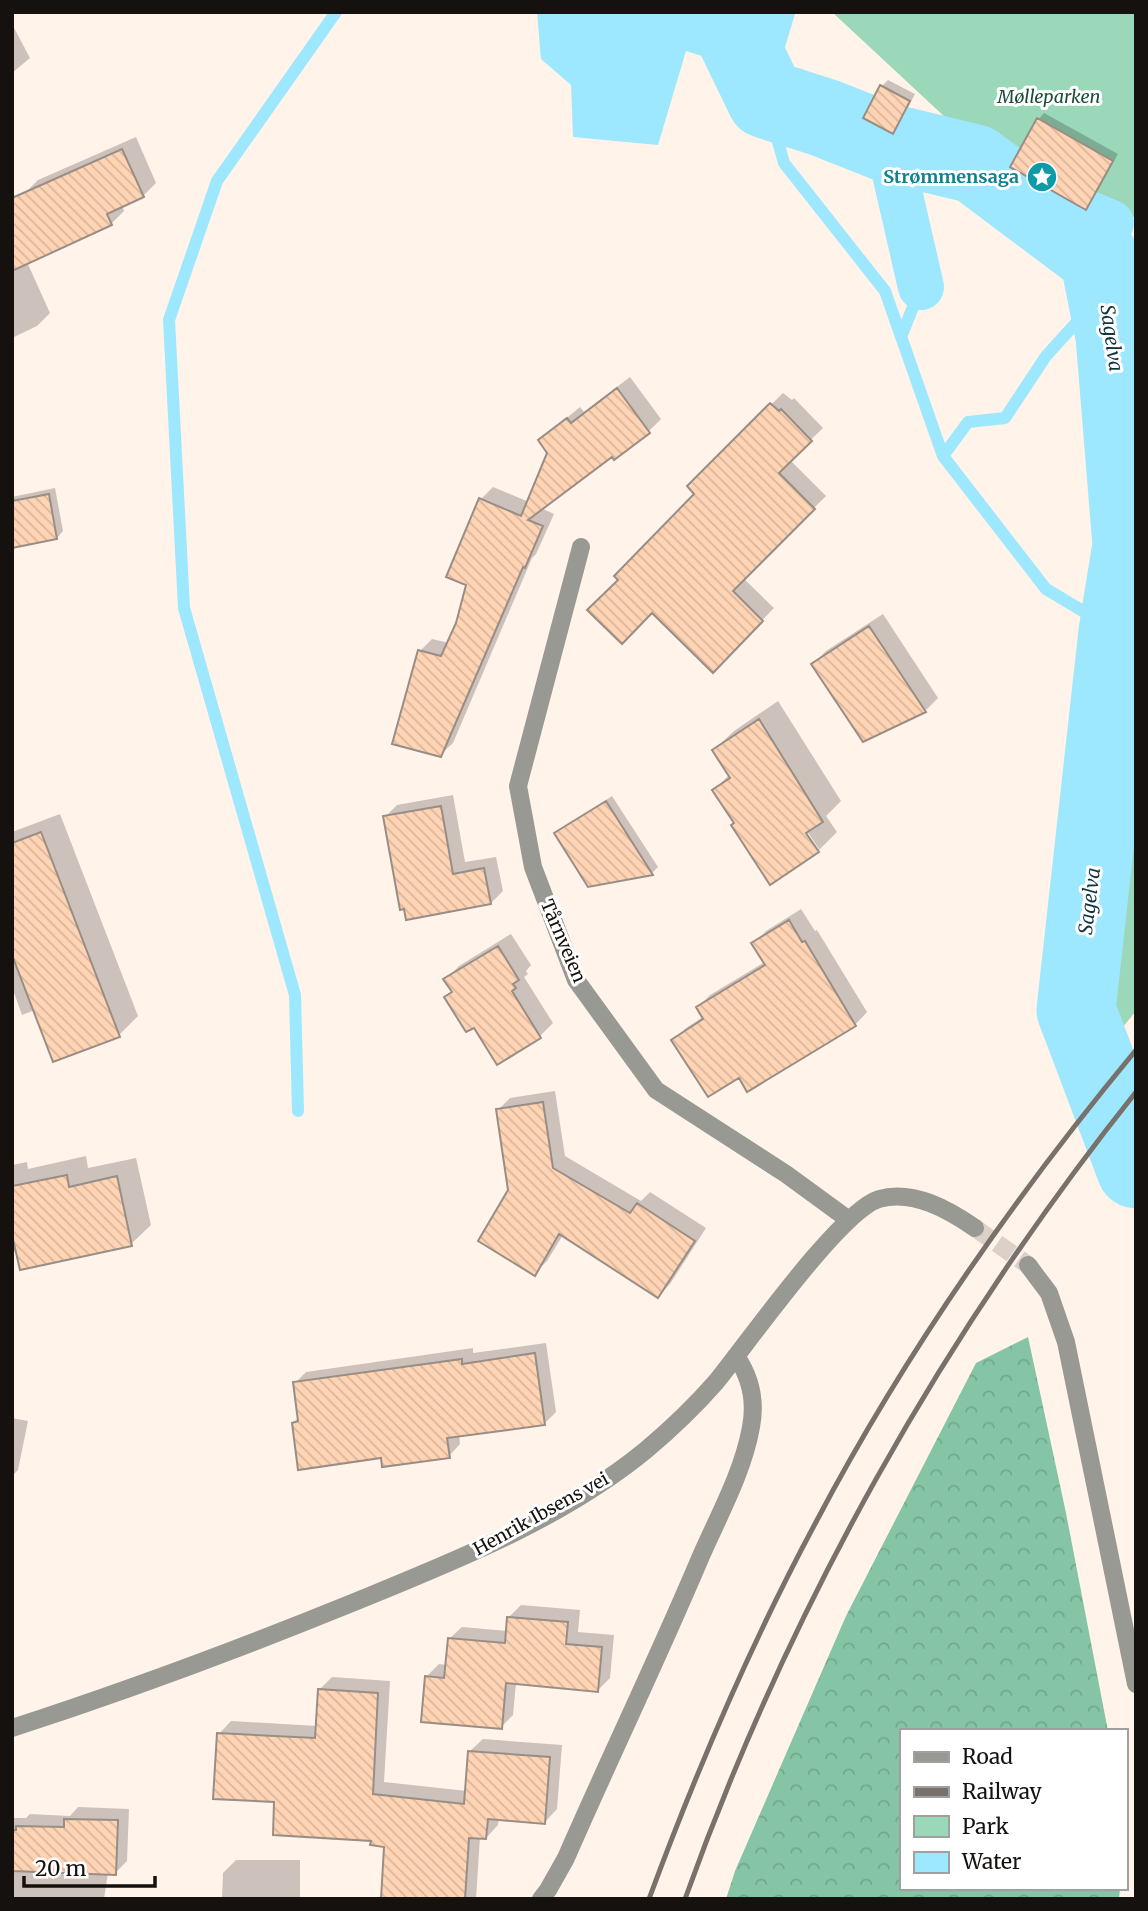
<svg xmlns="http://www.w3.org/2000/svg" width="1148" height="1911" font-family="Merriweather,serif">
  <defs>
    <pattern id="forest-crowns" width="20" height="18" patternUnits="userSpaceOnUse" patternTransform="scale(1.75)"><rect width="20" height="18" fill="#85c5a6"/><path d="M2 6a3 3 0 1 1 6 0M12 15a3 3 0 1 1 6 0" fill="none" stroke="#72a88e"/></pattern>
    <pattern id="building-back-hatch" width="6" height="6" patternUnits="userSpaceOnUse" patternTransform="scale(1.75)"><rect width="6" height="6" fill="#ffd4b4"/><path d="M-1 5l2 2M0 0l6 6M5-1l2 2" fill="none" stroke="#dab59a"/></pattern>
  </defs>
  <rect width="100%" height="100%" fill="#fff3ea"/>
  <path fill="#9bd7b9" d="M832,12h304v206l-13,-6 -6,10 -114,-51z
    M1136,797v214l-37,45 30,-245z"/>
  <path fill="url(#forest-crowns)" d="M1028,1337l38,176 42,218h-207v157h219l-1,11h-393l9,-28 111,-255 130,-253z"/>
  <path fill="#9de8fe" d="M537,12h257l1,2 -17,56 -48,32 -18,-43 -26,-8 -28,94 -85,-8 -2,-52 -30,-26z"/>
  <path fill="#0003" fill-rule="evenodd" d="M12,24l18,34 -18,15z
    M888,80l27,14 -16,31 -6,7 -11,-46z
    M1044,113l74,41 -26,47 -6,7 -48,-88z
    M136,137l20,46 -13,13 -21,9 2,6 -13,13 -84,38 23,51 -13,13 -25,12v-124l13,-21 13,-13z
    M630,377l31,42 -12,12 -37,23 -71,54 13,6 -18,40 -4,4 -79,185 -13,12 -20,-104 12,-12 17,4 8,-19 11,-40 13,-85 12,-12 36,15 20,-50 -9,-12 40,-33 4,5z
    M783,393l9,7 2,-2 29,30 -33,32 36,36 -83,82 31,30 -61,63 -93,-91 77,-86 -8,-8z
    M55,488l8,43 -6,7 -45,8v-49z
    M883,614l55,84 -13,13 -62,28 -50,-75 13,-13z
    M778,701l63,100 -15,15 11,16 -19,19 -83,-29 -21,-32 16,-16 -16,-24 20,-19zM803,825l16,24h-4l-15,-22z
    M453,795l12,67 31,-5 7,34 -12,12 -84,15 -22,-101 12,-12z
    M612,796l46,71 -6,6 -63,12 -33,-51z
    M60,814l78,202 -19,19 -84,-25 -13,5 -10,-28v-155z
    M801,909l14,22 2,-1 50,82 -12,13 -107,65 -9,-14 -65,-36 12,-12 17,-11 -5,-10 12,-12 55,-33 -11,-18 12,-13z
    M511,934l20,31 -5,6 2,3 -4,3 29,46 -13,13 -66,-11 -27,-28 6,-6 -7,-12 13,-13z
    M555,1091l10,65 76,45 9,-9 56,36 -36,56 -12,12 -95,-61 -16,26 -12,12 -37,-163 12,-12z
    M86,1156l2,12 48,-10 15,67 -20,19 -119,8v-87l15,-3 1,7z
    M546,1343l10,69 -12,12 -85,11 1,9 -11,12h-67l-89,-33 6,-5 -4,-35 11,-11 167,-24v5z
    M12,1418l16,3 -10,49 -6,6z
    M521,1605l59,5 -2,22 36,3 -4,43 -12,12 -82,-7 -3,32 -12,12 -75,-50 13,-13 8,1 2,-26 13,-12 46,4 1,-14z
    M332,1677l58,4 -6,101 83,9 3,-40 13,-12 79,6 -5,64 -12,13 -46,-4 -1,7 -12,13 -6,-1 -4,62h-93l3,-54 -110,-44 -57,-67 12,-13 86,5 2,-36z
    M78,1807l51,2 -2,52 -12,12h-7l-4,26h-92v-81h14l4,-4 40,2z
    M236,1860h64v39h-78l1,-26z"/>
  <g fill="none" stroke-linecap="round" stroke-linejoin="round">
    <path stroke="#9de8fe" stroke-width="12" d="M766,99l18,64 101,128 58,165 103,133 72,43
      M901,337l20,-50
      M943,456l25,-34 37,-4 41,-62 60,-66
      M298,1111l-3,-116 -111,-387 -15,-288 48,-139 119,-169"/>
    <path stroke="#9de8fe" stroke-width="46" d="M888,143l33,144
      M1061,202l50,21"/>
    <path stroke="#9de8fe" stroke-width="79" d="M724,12l42,87 59,19 63,25 87,21 124,93 16,79 17,209 -14,87 -42,378 60,159"/>
  </g>
  <path fill="url(#building-back-hatch)" stroke="#998e86" stroke-width="2" d="M880,85l30,16 -17,33 -30,-16z
    M1037,118l76,43 -27,49 -76,-43z
    M122,149l22,48 -37,17 5,11 -100,46v-73z
    M617,388l33,45 -36,27 -2,-3 -84,63 15,6 -18,42 -2,-1 -82,190 -49,-13 26,-94 23,6 15,-33 10,-38 -20,-8 33,-79 42,18 26,-63 -9,-13 29,-22 4,5z
    M770,403l9,8 2,-2 31,32 -33,32 36,36 -82,82 30,30 -50,52 -61,-60 -30,31 -35,-34 31,-30 -4,-4 80,-82 -7,-8z
    M49,494l8,45 -45,9v-47z
    M869,626l57,86 -63,30 -52,-78z
    M759,719l64,103 -17,11 13,19 -49,33 -39,-60 3,-2 -22,-33 18,-12 -18,-28z
    M606,801l47,74 -65,12 -34,-54z
    M441,806l12,68 31,-6 7,36 -85,16 -2,-11 -4,1 -17,-94z
    M41,832l79,205 -67,25 -41,-107v-112z
    M789,920l13,22 3,-1 51,85 -109,66 -8,-14 -31,19 -37,-57 32,-21 -7,-12 69,-42 -14,-22z
    M498,946l21,34 -6,4 3,4 -4,3 29,47 -44,27 -23,-37 -8,4 -22,-35 8,-5 -9,-13z
    M543,1102l10,66 77,45 7,-10 58,38 -37,57 -99,-64 -24,42 -57,-35 30,-51 -12,-81z
    M67,1175l2,12 48,-11 15,70 -112,24 -8,-35v-49z
    M535,1353l10,72 -98,13 3,20 -68,9 -1,-9 -83,12 -6,-47 6,-2 -5,-39 169,-23v5z
    M507,1617l61,5 -2,22 36,3 -4,45 -92,-9 -4,46 -81,-7 4,-46 19,2 4,-40 57,5z
    M318,1689l60,4 -5,101 91,10 4,-53 82,6 -5,67 -57,-5 -2,20 -17,-1 -4,61h-84l3,-52 -14,-2 1,-4 -98,-6 1,-33 -61,-3 4,-66 98,5z
    M64,1819l54,1 -2,55 -104,-4v-41h4v-4l48,1z"/>
  <g fill="none" stroke-linecap="round" stroke-linejoin="round">
    <path stroke="#dcd1c9" stroke-width="18" stroke-dasharray="18 9" stroke-linecap="butt" d="M975,1228l53,37"/>
    <path stroke="#999994" stroke-width="18" d="M581,547l-63,239 15,81 43,113 80,110 130,84 63,46
      M1028,1265l21,28 17,49 70,342
      M12,1728c117,-38 232,-81 345,-127 100,-41 205,-82 289,-151 25,-21 49,-44 70,-68 31,-38 124,-171 163,-183 34,-10 70,11 96,29
      M541,1899l7,-9 18,-32c44,-101 92,-200 135,-302 18,-41 42,-84 50,-129 5,-26 0,-49 -15,-71"/>
    <path stroke="#79716c" stroke-width="5" d="M649,1899c48,-130 102,-256 167,-377 89,-169 199,-326 320,-472
      M685,1899c104,-291 258,-565 451,-807"/>
  </g>
  <defs>
    <g id="sight-disc" transform="scale(1.575)"><circle r="9.5" fill="#0f9aa8" stroke="#fff"/><path d="M0-6L1.8-2.2L6-1.7L2.9 1.2L3.7 5.4L0 3.3L-3.7 5.4L-2.9 1.2L-6-1.7L-1.8-2.2Z" fill="#fff"/></g>
  </defs>
  <g fill-rule="evenodd">
    <use href="#sight-disc" x="1042" y="177"/>
  </g>
  <g text-anchor="middle" stroke-width="6" stroke-linejoin="round" paint-order="stroke">
    <g font-size="18" font-style="italic" fill="#1a4d38" stroke="#fff">
      <text x="1049" y="103">Mølleparken</text>
    </g>
    <g font-size="18" font-weight="bold" fill="#0d838f" stroke="#fff" text-anchor="end">
      <text x="1019" y="183">Strømmensaga</text>
    </g>
    <g font-size="18" fill="#15110e" stroke="#fff">
      <text transform="translate(563 941) rotate(67)" y="6">Tårnveien</text>
      <text transform="translate(541 1514) rotate(-29)" y="6">Henrik Ibsens vei</text>
    </g>
    <g font-size="19" font-style="italic" fill="#11353e" stroke="#fff">
      <text transform="translate(1112 338) rotate(82)" y="7">Sagelva</text>
      <text transform="translate(1089 901) rotate(-83)" y="7">Sagelva</text>
    </g>
  </g>
  <rect width="1148" height="1911" fill="none" stroke="#15110e" stroke-width="28"/>
  <rect x="900" y="1729" width="228" height="161" fill="#ffffff" stroke="#a1a09f" stroke-width="2"/>
  <rect x="914" y="1752" width="35" height="10" fill="#999994" stroke="#a1a09f" stroke-width="2"/>
  <text x="962" y="1764" font-size="21" fill="#15110e">Road</text>
  <rect x="914" y="1787" width="35" height="10" fill="#79716c" stroke="#a1a09f" stroke-width="2"/>
  <text x="962" y="1799" font-size="21" fill="#15110e">Railway</text>
  <rect x="914" y="1816" width="35" height="21" fill="#9bd7b9" stroke="#a1a09f" stroke-width="2"/>
  <text x="962" y="1834" font-size="21" fill="#15110e">Park</text>
  <rect x="914" y="1852" width="35" height="21" fill="#9de8fe" stroke="#a1a09f" stroke-width="2"/>
  <text x="962" y="1869" font-size="21" fill="#15110e">Water</text>
  <path d="M24 1876v10h131v-10" fill="none" stroke="#15110e" stroke-width="3.5"/>
  <text x="35" y="1876" font-size="21" fill="#15110e" stroke="#ffffff" stroke-width="5" paint-order="stroke">20 m</text>
</svg>
